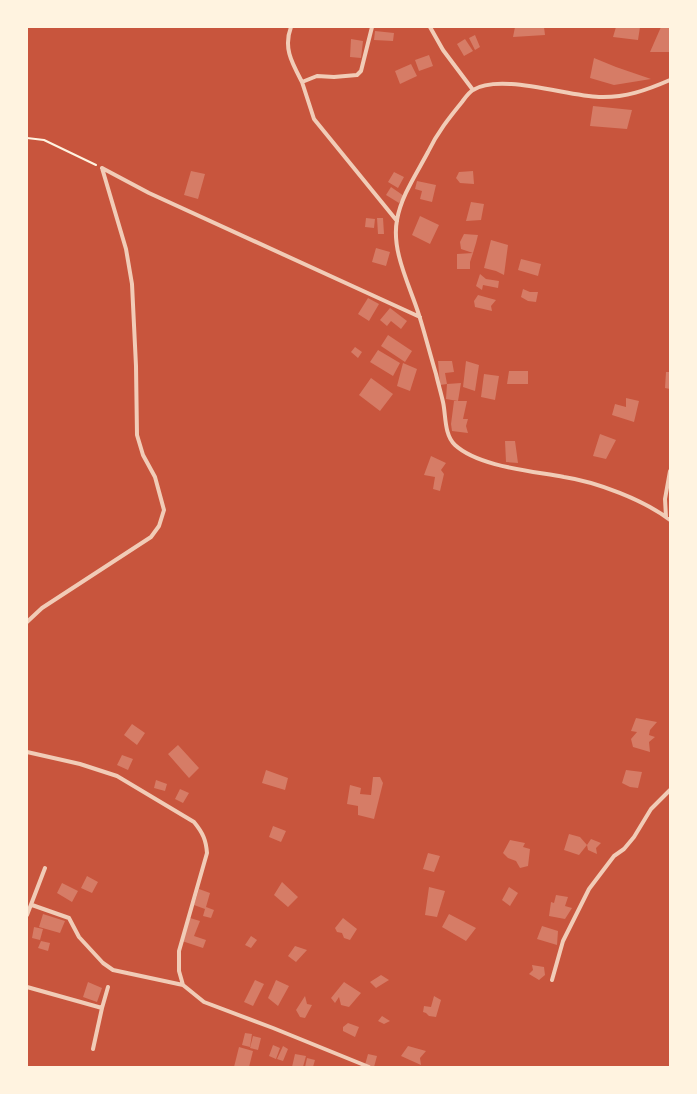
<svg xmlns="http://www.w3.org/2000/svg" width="697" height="1094" font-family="'Playfair Display',serif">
  <rect width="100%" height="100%" fill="#c8553d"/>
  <path fill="#d67c66" d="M515,27h29l1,8 -32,2z
    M616,27h24l-2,13 -25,-3z
    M661,27l9,1v24h-20z
    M375,31l19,2 -1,8 -19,-1z
    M475,35l5,12 -5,3 -6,-12z
    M351,39l12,2 -2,17 -11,-1z
    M465,39l8,12 -9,5 -7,-12z
    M429,55l4,11 -14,5 -4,-11z
    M594,58l22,9 35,12 -37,6 -24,-7z
    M411,64l6,12 -17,8 -5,-13z
    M593,106l39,4 -5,19 -37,-3z
    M191,171l14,3 -7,25 -14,-4z
    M473,171l1,13 -14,-1 -4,-5 3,-6z
    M394,172l10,5 -6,11 -10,-6z
    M417,181l19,4 -4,17 -12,-3 2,-8 -7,-2z
    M391,187l13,9 -5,7 -13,-8z
    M471,202l13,2 -3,16 -15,1z
    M420,216l19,9 -9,19 -18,-9z
    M366,218l9,1 -1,9 -9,-1z
    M377,218h6l1,16h-6z
    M464,234l14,1 -2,8 -3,10 -3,9v7h-13v-15l16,-1 -12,-4 -1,-7z
    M491,240l17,5 -4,30 -8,-4 -12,-3z
    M376,248l14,4 -4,14 -14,-4z
    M521,259l20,5 -3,12 -20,-6z
    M480,274l6,5 13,2 -1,7 -15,-3 -1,5 -6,-4z
    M523,289l7,3h8l-2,10 -8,-1 -7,-4z
    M478,295l18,5 -5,6 1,5 -17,-4 -1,-6z
    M368,298l11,6 -10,17 -11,-7z
    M390,308l17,13 -6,8 -10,-8 -4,5 -7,-6z
    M388,335l24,16 -7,11 -24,-16z
    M355,347l7,5 -4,6 -7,-6z
    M378,350l22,13 -7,13 -23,-14z
    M438,361h14l2,11 -9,1 2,11 -7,1z
    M466,361l13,4 -4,26 -12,-4z
    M403,363l14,6 -7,22 -13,-5z
    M509,371h19v13h-21z
    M666,372h4v17l-5,-1z
    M484,374l15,2 -4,24 -14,-3z
    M371,378l22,16 -13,17 -21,-16z
    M461,383l-3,18 -12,-2 1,-15z
    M626,398l13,3 -5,21 -22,-7 3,-11 11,3z
    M454,401h13l-4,18h5l-2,7 2,7 -16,-2 -1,-7z
    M600,434l16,6 -10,19 -13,-3z
    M505,441h10l3,22 -12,-1z
    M431,456l15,7 -5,7 3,4 -4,17 -7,-2 2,-12 -11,-2z
    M636,718l21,4 -7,8 -1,5 6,2 -6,5 1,10 -17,-5 -2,-8 6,-7 -6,-1z
    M132,724l13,9 -8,12 -13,-10z
    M178,745l21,23 -10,10 -21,-24z
    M122,755l11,4 -5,11 -11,-5z
    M266,770l22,8 -3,12 -23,-7z
    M626,770l16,2 -4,16 -8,-1 -8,-4z
    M373,777h7l3,6 -9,36 -16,-4v-9l-11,-2 3,-19 11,3 -1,6 11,1z
    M156,780l11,4 -2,7 -11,-3z
    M180,789l9,4 -6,10 -8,-4z
    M273,826l13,5 -5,11 -12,-5z
    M569,834l11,3 7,8 4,-6 10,4 -5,5 1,6 -9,-4 -1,-5 -8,10 -15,-5z
    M510,840l15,3 -2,4 7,2 -2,17 -8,2 -4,-7 -8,-3 -5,-5z
    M428,853l12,3 -6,16 -11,-3z
    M87,876l11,6 -6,11 -11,-5z
    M282,882l16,15 -10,10 -14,-12z
    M62,883l16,8 -6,11 -15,-9z
    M429,887l16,4 -8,26 -12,-2z
    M509,887l9,6 -8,13 -8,-6z
    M199,889l11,4 -4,14 8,3 -3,8 -8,-2 2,-7 -11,-4z
    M556,895l12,2 -3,9 7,2 -7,11 -16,-3 2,-14 3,1z
    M43,914l22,7 -5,12 -21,-6z
    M449,914l27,14 -10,13 -24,-14z
    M190,918l10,3 -6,15 12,4 -3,8 -21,-7z
    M343,918l14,11 -7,11 -6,-2 -2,-5 -5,-1 -2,-4z
    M542,926l16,5 -1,14 -20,-6z
    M34,927l9,2 -3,11 -8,-2z
    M251,936l6,4 -6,8 -6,-3z
    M41,941l9,2 -2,8 -10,-3z
    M295,946l12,4 -11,12 -8,-6z
    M532,965l12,2 1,8 -6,5 -10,-6 4,-4z
    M381,975l8,5 -13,8 -6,-6z
    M255,980l9,4 -11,22 -9,-4z
    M276,980l13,6 -11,20 -10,-8z
    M88,982l14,6 -5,14 -14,-5z
    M344,982l17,11 -12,14 -8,-2 -2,-8 -4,6 -4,-5z
    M305,996l2,8 5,1 -7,13 -5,-1 -4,-7z
    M434,996l7,4 -5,17 -7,-1 -3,-3 -3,-1 1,-6 7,1z
    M382,1016l8,5 -6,3 -6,-3z
    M348,1023l11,4 -4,10 -12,-6v-4z
    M245,1033l7,1 -2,13 -8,-2z
    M253,1036l8,2 -3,12 -8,-2z
    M273,1045l7,3 -4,11 -7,-3z
    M283,1046l5,3 -5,12 -6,-2z
    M408,1046l18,5 -6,7 1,7 -20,-9z
    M239,1047l14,4 -4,16h-15z
    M295,1054l11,2 -3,11h-11z
    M368,1054l9,2 -3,11 -9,-2z
    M307,1058l8,2 -2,7h-8z"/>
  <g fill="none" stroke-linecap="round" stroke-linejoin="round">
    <path stroke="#fff3e0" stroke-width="2" d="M27,138l17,2 52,25"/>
    <path stroke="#f1ccb7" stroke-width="4" d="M291,27c-8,21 1,36 11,55
      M372,27l-11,44 -4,4 -23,2 -17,-1 -15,6 12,37 83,102
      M430,27l13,23 30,40
      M670,80c-23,10 -45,18 -71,17 -32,-1 -99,-24 -126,-7 -4,2 -8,8 -11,12 -13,16 -25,31 -34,50 -11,21 -27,44 -31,68 -6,31 13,66 22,95 6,19 11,39 17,59 2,9 5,19 7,28 3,13 1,33 12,43 24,22 78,26 109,32 33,5 80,23 106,43
      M102,168l47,25 271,124
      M666,517l-1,-18 5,-28
      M27,622l15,-14 109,-71 8,-11 5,-16 -9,-33 -12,-22 -6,-20 -1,-69 -4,-82 -6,-35 -24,-81
      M27,752l53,12 37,12 77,46c9,11 12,18 13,31l-28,98v20l4,14
      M32,905l37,13 10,19 24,26 10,7 70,15 21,17 69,26 96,39
      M27,915l18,-47
      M552,980l11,-39 26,-52 25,-33 10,-7 10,-12 17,-28 19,-19
      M27,987l75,21 6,-21
      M93,1049l9,-41"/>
  </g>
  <rect width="697" height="1094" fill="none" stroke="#fff3e0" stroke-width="56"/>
</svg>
